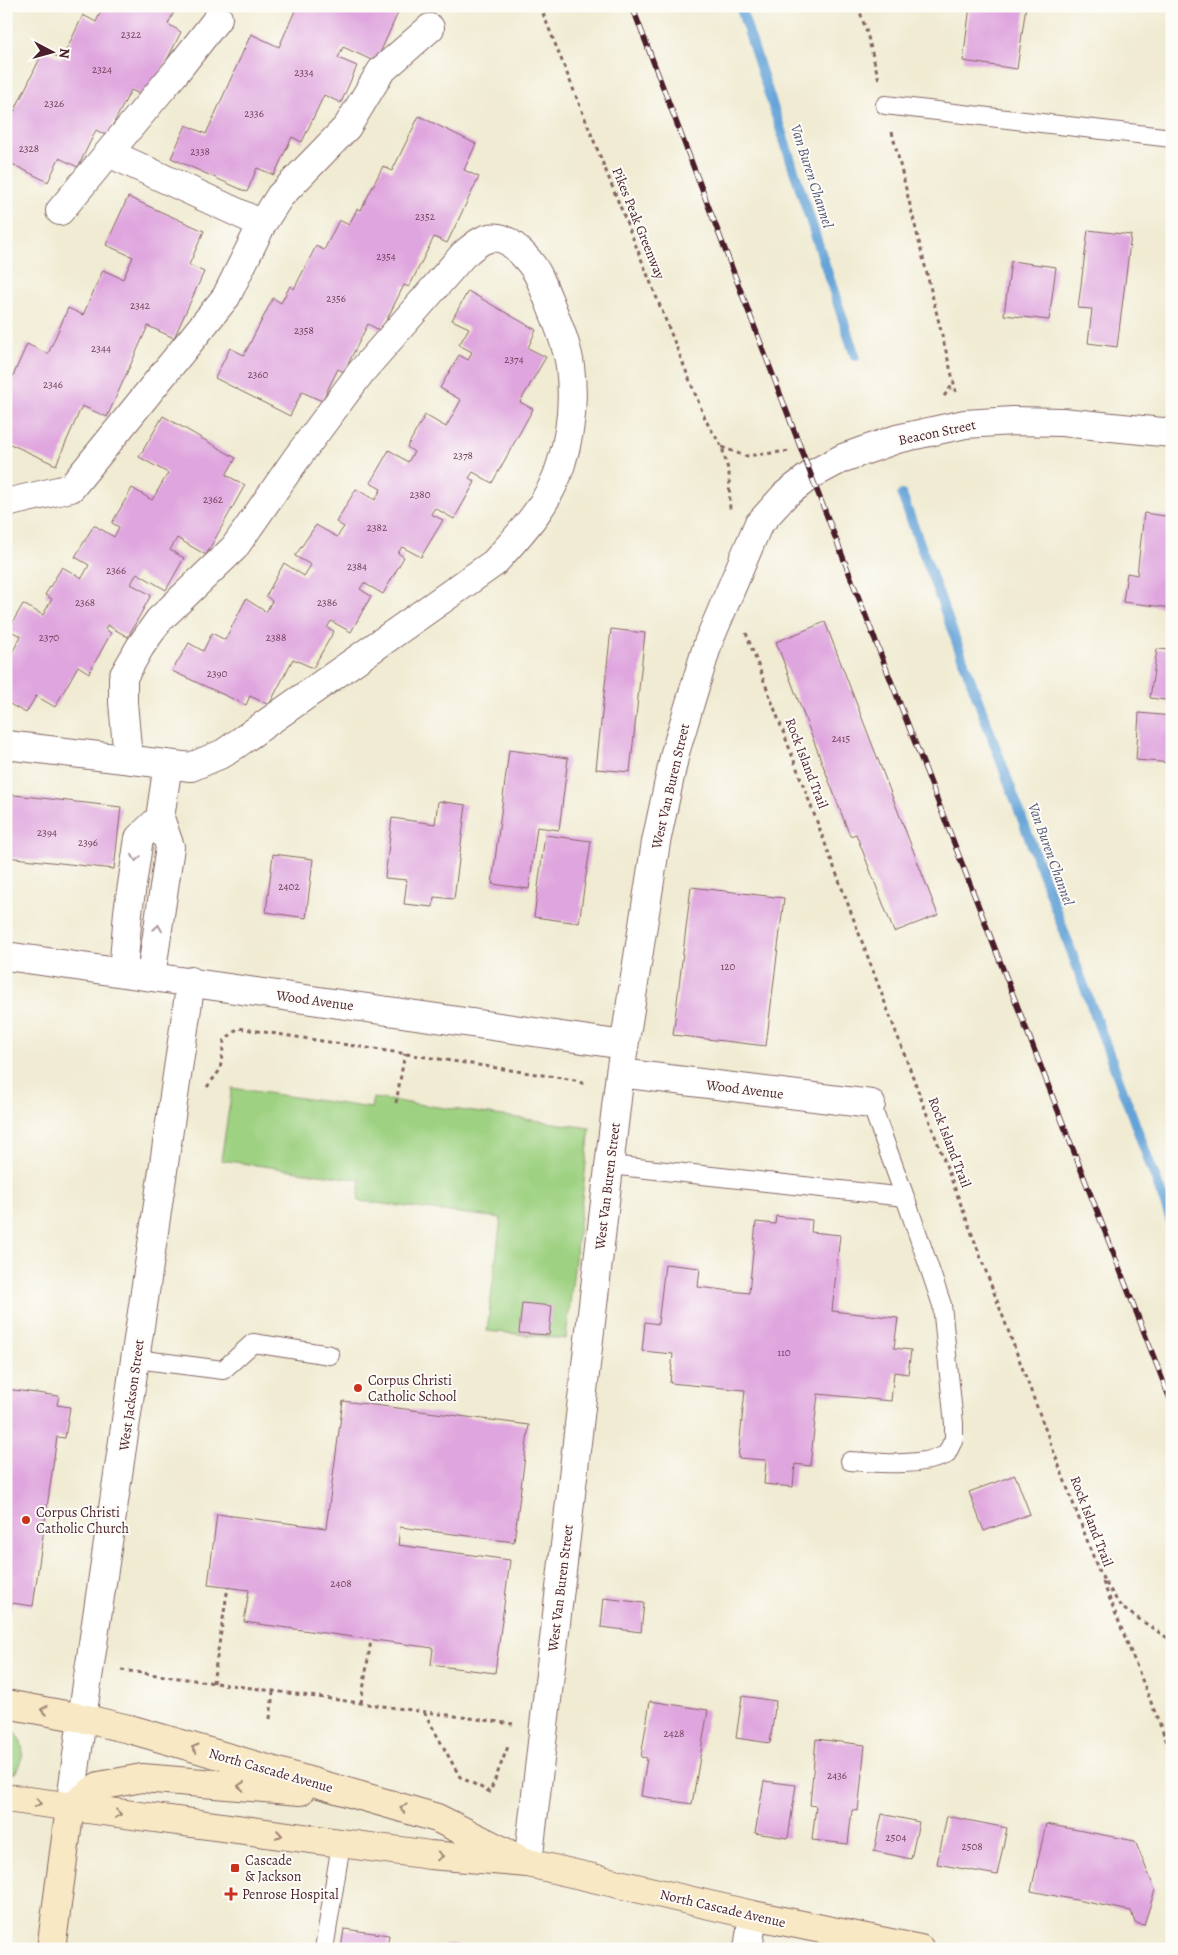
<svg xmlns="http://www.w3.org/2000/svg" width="1178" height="1955" font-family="Alegreya,serif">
  <rect width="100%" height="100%" fill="#fdfcf7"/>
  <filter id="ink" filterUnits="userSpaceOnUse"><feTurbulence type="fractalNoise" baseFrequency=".02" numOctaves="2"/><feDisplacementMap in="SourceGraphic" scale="10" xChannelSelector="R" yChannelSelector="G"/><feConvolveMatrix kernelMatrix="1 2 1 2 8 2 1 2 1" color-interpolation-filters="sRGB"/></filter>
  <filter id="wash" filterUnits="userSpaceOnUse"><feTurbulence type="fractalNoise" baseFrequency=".0096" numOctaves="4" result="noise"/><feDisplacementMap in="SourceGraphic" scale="20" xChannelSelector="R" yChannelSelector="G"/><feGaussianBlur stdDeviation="1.12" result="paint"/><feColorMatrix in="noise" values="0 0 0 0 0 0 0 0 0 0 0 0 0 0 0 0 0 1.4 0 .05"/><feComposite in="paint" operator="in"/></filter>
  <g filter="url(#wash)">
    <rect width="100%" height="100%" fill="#f0ebd2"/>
    <path fill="#9ed181" stroke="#747856" d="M232,1088l139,20 2,-10 217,30 -24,211 -79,-8 14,-113 -143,-17 3,-21 -140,-20z
      M6,1729l10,4c10,16 8,23 -1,40l-9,2z"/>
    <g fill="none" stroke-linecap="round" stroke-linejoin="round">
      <path stroke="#64a3d7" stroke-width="10" d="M740,6l115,350
        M902,495l270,728"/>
    </g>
    <g id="blocks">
      <path fill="#dfa5de" d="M103,6h74l-9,18 13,8 -33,66 -17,-8 -24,46 -11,-6 -18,37 -19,-9 -11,24 -42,-21v-40l3,1 35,-72 18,9 21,-44 13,7z
        M297,6h104l-25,56 -33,-15 -5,11 19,8 -16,37 -17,-8 -22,47 -10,-5 -18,38 -17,-7 -10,24 -76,-34 15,-33 20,9 45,-100 28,13z
        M970,6h56l-9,63 -54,-8z
        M419,116l57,28 -12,26 15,7 -32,66 -13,-6 -25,50 -5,-2 -23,46 -13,-7 -24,48 -6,-3 -16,32 -20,-9 -12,24 -75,-38 15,-30 14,7 29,-57 8,5 9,-17 4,3 22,-43 8,4 15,-30 10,5 8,-16 4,1 22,-44 9,5z
        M128,197l76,34 -15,34 15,7 -30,66 -26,-12 -41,91 -25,-11 -26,59 -50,-23v-50l21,-48 21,10 20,-46 15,7 20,-45 20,9 10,-22 -27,-12z
        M1088,230l43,5 -14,112 -29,-4 4,-34 -14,-1z
        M1011,261l45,6 -7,53 -45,-5z
        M468,291l68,39 -8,18 18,9 -26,45 13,7 -41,74 -19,-11 -4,6 6,4 -21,37 -19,-11 -4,6 12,6 -22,37 -19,-10 -4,6 6,4 -21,37 -19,-11 -4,6 11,7 -20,36 -20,-11 -4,7 7,3 -21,37 -20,-9 -24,46 -19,-9 -4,9 -74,-34 17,-28 14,8 9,-18 13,7 21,-41 20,13 6,-11 -6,-5 18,-33 20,13 7,-11 -16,-9 21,-31 21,12 7,-10 -8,-5 20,-33 19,11 6,-11 -11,-6 19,-33 19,12 6,-10 -7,-5 18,-32 21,12 15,-27 -21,-12 19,-33 9,5 4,-8 -13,-7 10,-17 -17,-8z
        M163,416l73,42 -10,17 19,10 -39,70 -29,-17 -7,12 14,8 -18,32 -29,-17 -6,11 20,11 -23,42 -21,-12 -2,4 6,4 -22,40 -11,-7 -23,41 -19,-11 -10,17 -20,-11v-52l6,3 9,-17 -13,-6 15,-26 20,11 9,-16 -7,-4 17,-28 20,11 7,-13 -14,-8 19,-32 20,12 5,-10 -7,-4 20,-35 20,12 16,-27 -29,-16z
        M1144,513l28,4v91l-49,-6 4,-29 10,2z
        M825,622l113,293 -44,17 -38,-98 -6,2 -74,-194z
        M611,629l34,4 -15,139 -34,-3z
        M1157,649l15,1v51l-22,-3z
        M1139,713l33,3v47l-36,-3z
        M509,750l59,8 -9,72 -22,-3 -8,62 -37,-5z
        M6,794l115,13 -7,62 -108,-12z
        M438,801l28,4 -12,94 -20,-2 -1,10 -29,-3 3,-24 -22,-2 7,-60 43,6z
        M545,835l46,6 -12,82 -45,-6z
        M273,854l40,5 -7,59 -40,-6z
        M691,887l93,11 -18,148 -93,-11z
        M776,1216l36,4 -1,12 29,3 -8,76 66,7 -4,30 17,2 -3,24 -14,-2 -3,29 -73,-7 -8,72 -15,-2 -2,23 -29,-3 2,-24 -28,-2 7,-68 -75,-7 3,-29 -31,-3 3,-29 13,2 7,-60 35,4 -2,19 51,6 7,-71 19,2z
        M522,1303l30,3 -3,29 -30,-2z
        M6,1389l53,7 -2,9 13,2 -5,31 -8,-1 -24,169 -21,-3 -1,6h-5z
        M343,1401l186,24 -15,117 -114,-15 -2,18 112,15 -15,113 -64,-8 2,-17 -189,-26 5,-32 -41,-5 9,-71 109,14z
        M1015,1475l15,39 -46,17 -15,-39z
        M604,1598l40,5 -3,29 -40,-5z
        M742,1696l34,5 -6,42 -34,-5z
        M650,1701l58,9 -16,94 -51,-8 6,-38 -6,-1z
        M816,1739l49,6 -7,66 -6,-1 -4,34 -36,-4 4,-34 -6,-1z
        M764,1781l32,4 -8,53 -33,-5z
        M882,1814l37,8 -8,37 -37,-8z
        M947,1816l60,12 -10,47 -60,-11z
        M1046,1824l89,17 20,49 -11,35 -9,-2 -4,-12 -100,-20z
        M344,1929l45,6 -2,14h-46z
        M445,1944l25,4v1h-26z"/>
    </g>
  </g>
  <g filter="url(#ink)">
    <use href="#blocks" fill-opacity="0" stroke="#846665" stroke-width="1"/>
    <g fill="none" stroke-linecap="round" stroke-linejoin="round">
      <g stroke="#846665" stroke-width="20">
        <path id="service" d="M885,105l287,33
          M871,1104l34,93
          M610,1165l295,32 37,108 12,119v15l-8,16c-31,12 -63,8 -96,6
          M136,1359l87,11 30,-27 77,12
          M324,1949l17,-105"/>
      </g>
      <g stroke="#846665" stroke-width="30">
        <path id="minor" d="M109,153l153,71
          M60,211l115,-138 43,-55
          M6,503l65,-15 155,-191 36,-73 18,-28 67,-69 34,-56 49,-43
          M6,745l185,22 33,-14 270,-190c27,-30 56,-60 67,-99 10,-31 13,-66 9,-98 -3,-22 -13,-44 -21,-65 -4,-9 -7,-19 -12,-28 -6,-11 -25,-33 -38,-35 -15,-3 -26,9 -36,17l-102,117 -65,87 -62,89 -75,72 -19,27 -17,30v25l5,57
          M6,956l618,89
          M123,972l5,-60 11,-74 21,-20
          M151,976l19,-129 -10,-29 8,-54
          M620,1073l251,31
          M82,1718l109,-737
          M528,1863l92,-790 36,-231 19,-89 33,-110 50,-118 27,-30 26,-20 32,-17 54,-19 68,-15 48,-3 49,1 110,11
          M748,1949l5,-34"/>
      </g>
      <g stroke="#846665" stroke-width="30">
        <path id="tertiary" d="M70,1808l12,-90"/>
      </g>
      <g stroke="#846665" stroke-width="30">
        <path id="secondary" d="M6,1704l76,14 51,12 304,88 78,39
          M6,1798l424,57 98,8 225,52 167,34
          M70,1808l29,-22 43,-8 158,13
          M51,1949l19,-141"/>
      </g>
      <path stroke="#846665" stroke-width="3" stroke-dasharray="4 4" stroke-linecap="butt" d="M540,6l166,415 16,26 7,26 1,38
        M858,6l9,27 12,47
        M892,132l65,264
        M944,396l10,-13
        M722,447l23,9 45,-5
        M746,633l353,939 22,35 51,34
        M207,1087l13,-17 4,-29 14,-13 337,52 12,5
        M396,1103l9,-50
        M1103,1582l69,173
        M121,1670l392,54
        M213,1683l15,-96
        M361,1703l10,-63
        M424,1712l36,65 30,15 19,-48
        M270,1719l3,-27"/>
      <use href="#service" stroke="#fff" stroke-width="18"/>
      <use href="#minor" stroke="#fff" stroke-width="28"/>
      <use href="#tertiary" stroke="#fff" stroke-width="28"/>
      <use href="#secondary" stroke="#f8e8c3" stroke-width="28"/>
      <g stroke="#4a1f2b" stroke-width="5.5">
        <path id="rail" d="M632,6l179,469 361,929"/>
      </g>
      <use href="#rail" stroke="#fdfcf7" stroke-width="4" stroke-dasharray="11" stroke-linecap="butt"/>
    </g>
    <defs><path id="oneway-chevron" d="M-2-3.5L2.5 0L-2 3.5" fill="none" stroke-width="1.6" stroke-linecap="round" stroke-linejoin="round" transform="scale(1.25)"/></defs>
    <g stroke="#ae9aa0">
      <use href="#oneway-chevron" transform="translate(136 858) rotate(98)"/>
      <use href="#oneway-chevron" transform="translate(158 928) rotate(-81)"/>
    </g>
    <g stroke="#a18477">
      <use href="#oneway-chevron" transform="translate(44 1710) rotate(-170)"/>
      <use href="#oneway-chevron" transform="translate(195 1748) rotate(-164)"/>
      <use href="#oneway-chevron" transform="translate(241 1786) rotate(-175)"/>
      <use href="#oneway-chevron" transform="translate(38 1803) rotate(9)"/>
      <use href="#oneway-chevron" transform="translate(403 1808) rotate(-164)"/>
      <use href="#oneway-chevron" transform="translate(118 1814) rotate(7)"/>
      <use href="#oneway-chevron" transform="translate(279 1835) rotate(8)"/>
      <use href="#oneway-chevron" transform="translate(440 1856) rotate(4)"/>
    </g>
  </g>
  <g fill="#c8321e" stroke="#fdfcf7" stroke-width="2">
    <circle cx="358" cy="1388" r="5"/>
    <circle cx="26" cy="1520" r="5"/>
    <rect x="230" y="1863" width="10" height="10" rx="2.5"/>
    <path d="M228.5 1886.5h5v5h5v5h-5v5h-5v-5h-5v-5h5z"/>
  </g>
  <g text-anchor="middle" stroke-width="4" stroke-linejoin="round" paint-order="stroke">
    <g font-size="11" fill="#6f4058">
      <text x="131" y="38">2322</text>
      <text x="102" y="73">2324</text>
      <text x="304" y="76">2334</text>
      <text x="54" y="107">2326</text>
      <text x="254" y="117">2336</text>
      <text x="29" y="152">2328</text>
      <text x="200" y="155">2338</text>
      <text x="425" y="220">2352</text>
      <text x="386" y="260">2354</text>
      <text x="336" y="302">2356</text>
      <text x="140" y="309">2342</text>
      <text x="304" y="334">2358</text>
      <text x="101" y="352">2344</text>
      <text x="514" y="363">2374</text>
      <text x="258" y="378">2360</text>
      <text x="53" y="388">2346</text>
      <text x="463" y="459">2378</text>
      <text x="420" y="498">2380</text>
      <text x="213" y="503">2362</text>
      <text x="377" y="531">2382</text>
      <text x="357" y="570">2384</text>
      <text x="116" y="574">2366</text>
      <text x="85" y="606">2368</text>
      <text x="327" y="606">2386</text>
      <text x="49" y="641">2370</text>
      <text x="276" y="641">2388</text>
      <text x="217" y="677">2390</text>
      <text x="841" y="742">2415</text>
      <text x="47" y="836">2394</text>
      <text x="88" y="846">2396</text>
      <text x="289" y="890">2402</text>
      <text x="728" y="970">120</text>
      <text x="784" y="1356">110</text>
      <text x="341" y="1587">2408</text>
      <text x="674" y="1737">2428</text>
      <text x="837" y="1779">2436</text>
      <text x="896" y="1841">2504</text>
      <text x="972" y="1850">2508</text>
    </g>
    <g font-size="14" fill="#4a1f2b" stroke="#fdfcf7">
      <text transform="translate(639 223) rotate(68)" y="5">Pikes Peak Greenway</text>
      <text transform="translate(937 432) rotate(-12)" y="5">Beacon Street</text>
      <text transform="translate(807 763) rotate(69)" y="5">Rock Island Trail</text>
      <text transform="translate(670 786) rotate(-77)" y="5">West Van Buren Street</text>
      <text transform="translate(315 1000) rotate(8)" y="5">Wood Avenue</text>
      <text transform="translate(745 1089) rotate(7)" y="5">Wood Avenue</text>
      <text transform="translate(950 1142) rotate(69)" y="5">Rock Island Trail</text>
      <text transform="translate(607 1186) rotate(-83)" y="5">West Van Buren Street</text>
      <text transform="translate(131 1395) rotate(-82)" y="5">West Jackson Street</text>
      <text transform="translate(1092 1521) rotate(69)" y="5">Rock Island Trail</text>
      <text transform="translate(560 1588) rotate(-83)" y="5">West Van Buren Street</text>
      <text transform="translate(271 1770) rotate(16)" y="5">North Cascade Avenue</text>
      <text transform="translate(723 1908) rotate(13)" y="5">North Cascade Avenue</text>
    </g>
    <g font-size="14" fill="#4a1f2b" stroke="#fdfcf7" text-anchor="start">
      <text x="368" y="1385">Corpus Christi<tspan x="368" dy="16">Catholic School</tspan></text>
      <text x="36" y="1517">Corpus Christi<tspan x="36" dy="16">Catholic Church</tspan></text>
      <text x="245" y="1865">Cascade<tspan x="245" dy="16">&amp; Jackson</tspan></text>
      <text x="242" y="1899">Penrose Hospital</text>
    </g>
    <g font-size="15" font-style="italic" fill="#565a78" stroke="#fdfcf7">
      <text transform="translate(812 176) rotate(72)" y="5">Van Buren Channel</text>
      <text transform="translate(1051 854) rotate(70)" y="5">Van Buren Channel</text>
    </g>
  </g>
  <rect width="1178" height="1955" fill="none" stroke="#fdfcf7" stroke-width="25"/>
  <g transform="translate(52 52) rotate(96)" stroke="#fdfcf7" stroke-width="4" paint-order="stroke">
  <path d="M0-4L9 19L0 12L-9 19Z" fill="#4a1f2b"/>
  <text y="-8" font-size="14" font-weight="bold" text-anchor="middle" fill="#4a1f2b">N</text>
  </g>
</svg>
